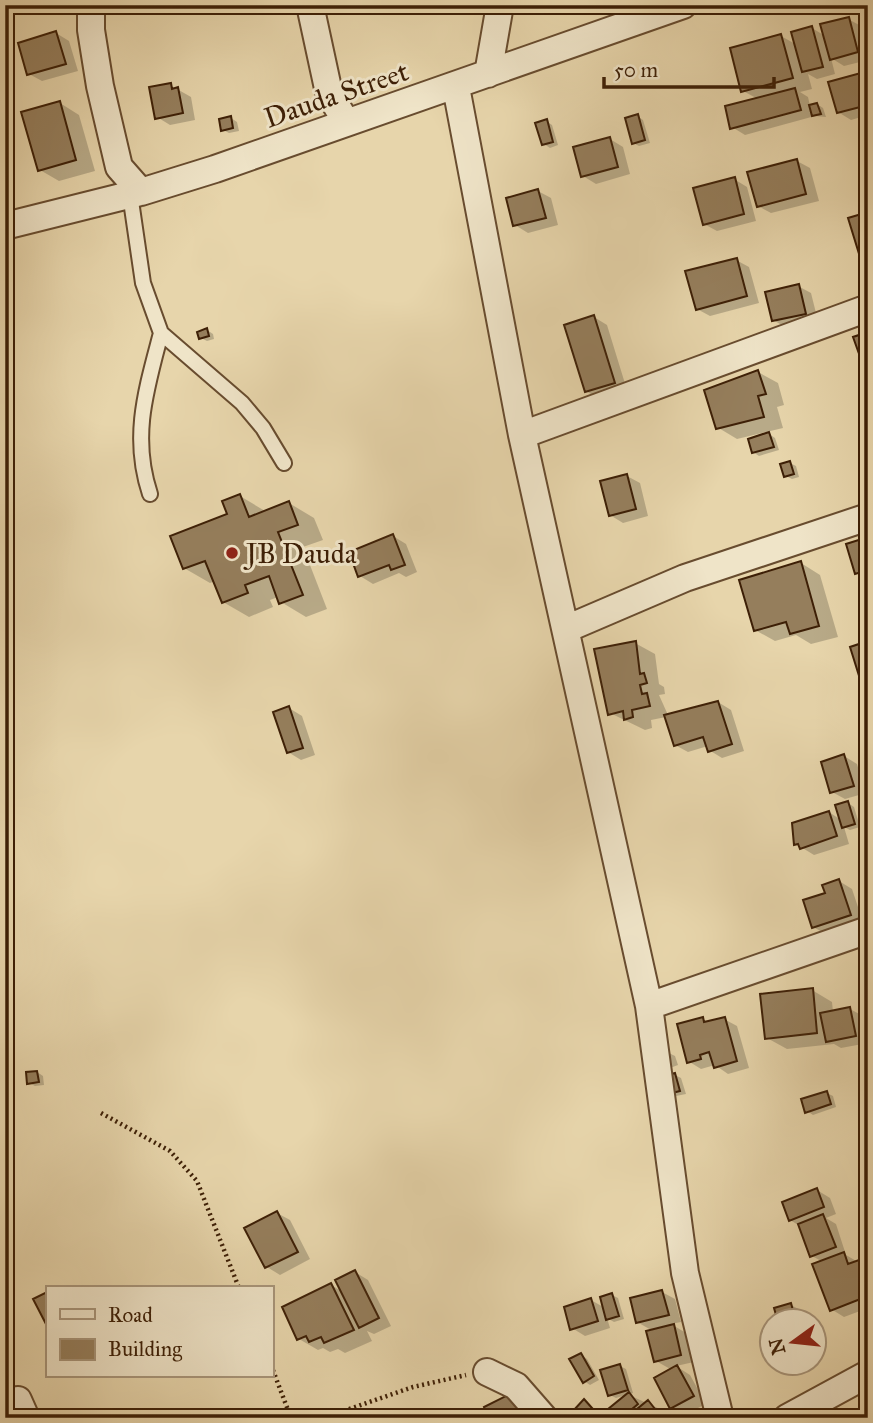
<svg xmlns="http://www.w3.org/2000/svg" width="873" height="1423" font-family="'IM FELL Great Primer',serif">
  <rect width="100%" height="100%" fill="#e7d5ab"/>
  <filter id="stains"><feTurbulence type="fractalNoise" baseFrequency=".00286" numOctaves="4"/><feColorMatrix values="0 0 0 0 .2 0 0 0 0 .09 0 0 0 0 .02 0 0 0 .5 -.17"/></filter>
  <radialGradient id="worn" r=".72"><stop offset=".6" stop-color="#630" stop-opacity="0"/><stop offset="1" stop-color="#630" stop-opacity=".3"/></radialGradient>
  <path fill="#0003" d="M387,5h33l-25,5z
    M848,19l13,7 7,34 -24,6 -13,-8 4,16 -18,5 -9,-5 4,15 -12,3 8,5 2,9 7,-2 6,4 3,9 -11,-1 -70,19 -13,-8 26,-28 -15,-8 38,-55 16,9 15,-17 13,8z
    M56,33l13,8 9,30 -36,10 -13,-7z
    M868,73v42l-17,5 -13,-8z
    M170,85l21,12 4,23 -25,5 -13,-8z
    M60,103l19,12 16,56 -36,10 -19,-11z
    M637,116l6,4 7,23 -11,3 -6,-3z
    M231,118l6,4 2,9 -10,2 -6,-3z
    M546,121l6,4 6,20 -8,3 -6,-4z
    M610,139l13,8 7,27 -34,10 -13,-8z
    M797,161l13,7 9,33 -48,12 -13,-7z
    M734,179l13,8 9,34 -39,10 -13,-7z
    M538,191l13,7 7,27 -30,8 -13,-8z
    M736,260l13,7 10,36 -49,13 -13,-7z
    M798,286l13,7 7,28 -31,7 -14,-8z
    M594,317l13,8 20,65 -28,9 -13,-8z
    M207,330l6,4 1,5 -7,2 -6,-3z
    M758,372l20,11 6,22 -7,2 6,21 -46,11 -20,-12z
    M769,434l6,4 4,12 -20,6 -6,-4z
    M790,463l6,3 3,11 -7,2 -6,-3z
    M627,476l13,7 8,33 -25,7 -13,-8z
    M240,496l25,15 24,-8 25,15 9,22 -20,7 24,62 -21,8 -25,-15 -3,-5 -8,3 3,7 -24,10 -26,-15 -8,-21 -5,2 -26,-15 45,-53z
    M393,536l13,8 11,28 -11,5 -7,-4 -26,11 -13,-8z
    M868,539v40l-11,-6z
    M801,563l19,12 18,62 -27,7 -15,-9 -21,6 -20,-11z
    M635,643l20,11 4,30 5,3 1,7 -6,1 9,20 50,-13 13,8 13,41 -22,7 -13,-8 -1,-4 -20,6 -13,-7 -9,-28 -15,3 1,8 -7,2 -35,-17z
    M289,708l13,8 13,39 -14,5 -13,-8z
    M844,756l13,8 9,29 -21,6 -13,-7z
    M848,803l6,4 6,20 -10,3 -6,-3 5,17 -35,11 -18,-11 33,-32 12,8z
    M839,881l13,8 11,33 -37,12 -13,-7 14,-33z
    M812,990l20,12 1,10 17,-3 13,7 5,27 -27,5 -7,-4 -47,5 -20,-11z
    M703,1019l6,4 15,-4 13,7 12,42 -21,6 -13,-9 -14,4 -13,-8z
    M669,1053l6,3 3,9 -8,3 -9,-13z
    M37,1072l6,4 1,9 -9,1 -6,-3z
    M675,1075l6,3 5,16 -10,2 -6,-3z
    M827,1093l6,3 3,11 -23,8 -6,-4z
    M817,1190l13,8 6,16 -10,4 10,6 10,31 22,13v40l-24,9 -13,-8 -8,-47 -11,-6 -12,-30 -10,-6z
    M277,1213l13,7 20,39 -30,16 -13,-8 -20,-38z
    M355,1272l13,8 23,46 -17,8 -7,-3 5,10 -27,12 -7,-4 -8,3 -7,-4 -5,2 -19,-11 32,-54 12,7z
    M662,1292l13,7 6,23 -10,2 15,9 8,29 -18,4 14,9 16,29 -22,11 -13,-8 1,-37 -16,-9 -3,-30 -16,-9z
    M612,1295l6,3 6,21 -10,3 -7,-4 3,10 -25,8 -13,-8 19,-28 14,8z
    M791,1305l13,7 2,10h-26z
    M581,1355l6,4 12,21 -9,5 -6,-4z
    M620,1366l6,3 7,24 -17,5 -6,-3z
    M629,1395l33,15 6,8h-68z
    M584,1402l13,11 -5,5h-10l-7,-7z"/>
  <path fill="#957e5c" stroke="#3d1f06" stroke-width="2" d="M849,17l9,35 -28,8 -10,-36z
    M812,26l11,41 -21,5 -11,-40z
    M56,31l10,33 -39,11 -9,-32z
    M781,34l12,44 -52,14 -11,-44z
    M868,71v34l-31,8 -9,-31z
    M171,83l1,6 6,-2 5,26 -28,6 -6,-32z
    M795,88l6,22 -71,19 -5,-23z
    M60,101l16,59 -38,11 -17,-59z
    M817,103l4,11 -9,2 -3,-11z
    M638,114l7,26 -13,4 -7,-26z
    M231,116l2,12 -12,3 -2,-12z
    M547,119l6,23 -11,3 -7,-22z
    M610,137l8,30 -37,10 -8,-30z
    M797,159l9,35 -49,13 -10,-35z
    M735,177l9,37 -41,11 -10,-37z
    M538,189l8,29 -33,8 -7,-28z
    M868,212v57l-4,1 -16,-52z
    M737,258l10,38 -51,14 -11,-39z
    M799,284l7,30 -34,7 -7,-29z
    M594,315l21,68 -30,9 -21,-67z
    M207,328l2,8 -10,3 -2,-7z
    M868,332v47l-15,-42z
    M758,370l8,24 -8,2 6,21 -48,12 -12,-39z
    M769,432l5,15 -22,6 -4,-14z
    M790,461l4,13 -10,3 -4,-13z
    M627,474l9,35 -27,7 -9,-35z
    M240,494l9,23 40,-16 9,24 -20,7 25,63 -24,9 -10,-28 -24,9 3,8 -26,10 -17,-42 -22,8 -13,-33 57,-22 -5,-13z
    M393,534l12,31 -14,5 -2,-5 -31,12 -9,-25z
    M868,537v33l-13,4 -9,-30z
    M801,561l18,65 -29,8 -4,-12 -32,9 -15,-51z
    M636,641l4,33 4,-1 3,10 -7,2 2,9 5,-1 3,13 -18,4 1,7 -9,3 -1,-9 -15,4 -14,-66z
    M868,641v53l-3,1 -15,-48z
    M718,701l14,43 -24,8 -5,-15 -29,9 -10,-31z
    M289,706l14,42 -16,5 -14,-41z
    M844,754l10,32 -24,7 -9,-31z
    M848,801l7,23 -13,4 -7,-23z
    M829,811l8,25 -37,13 -2,-5 -4,1 -2,-22z
    M839,879l12,36 -39,13 -9,-28 22,-7 -3,-8z
    M813,988l4,45 -52,6 -5,-45z
    M850,1007l6,29 -30,6 -6,-29z
    M703,1017l1,5 21,-5 12,44 -23,7 -5,-16 -9,3 1,4 -14,4 -10,-39z
    M37,1071l2,11 -12,2 -1,-12z
    M675,1073l5,18 -12,3 -4,-18z
    M827,1091l4,13 -26,9 -4,-14z
    M817,1188l7,19 -35,14 -7,-19z
    M277,1211l21,41 -33,16 -21,-40z
    M823,1214l13,33 -26,10 -12,-33z
    M844,1252l4,12 11,-4 9,24v12l-38,15 -18,-47z
    M355,1270l24,48 -20,10 -24,-48z
    M331,1283l23,47 -30,13 -3,-6 -12,5 -3,-6 -9,4 -15,-33z
    M662,1290l7,25 -33,8 -6,-25z
    M47,1292v34l-14,-27z
    M612,1293l7,23 -13,4 -6,-23z
    M591,1298l7,23 -28,9 -6,-23z
    M791,1303l5,19h-18l-4,-14z
    M674,1324l7,31 -27,7 -8,-31z
    M581,1353l13,23 -11,7 -14,-24z
    M620,1364l8,26 -20,6 -8,-26z
    M677,1365l17,31 -24,13 -16,-31z
    M516,1391l14,27h-41l-5,-11z
    M629,1392l9,12 -13,11 2,3h-30z
    M584,1399l8,9 -12,10 -7,-7z
    M648,1400l14,18h-28l-3,-4z"/>
  <g fill="none" stroke-linecap="round" stroke-linejoin="round">
    <g stroke="#684c2f" stroke-width="18">
      <path id="service" d="M130,194l13,89 18,50 81,70 21,25 21,35
        M150,494c-19,-57 -4,-104 11,-161"/>
    </g>
    <g stroke="#684c2f" stroke-width="30">
      <path id="minor" d="M91,5v25l9,56 19,81 22,25
        M310,5l19,88 17,29
        M488,74l12,-69
        M456,87l66,348 127,571 36,267 35,145
        M5,226l136,-34 74,-23 468,-164
        M522,435l346,-127
        M566,629l119,-51 183,-61
        M649,1006l219,-76
        M487,1372l29,14 28,32
        M18,1400l8,18
        M787,1418l81,-44"/>
    </g>
    <path stroke="#3d1f06" stroke-width="4.5" stroke-dasharray="2 3.5" stroke-linecap="butt" d="M101,1113l69,38 27,30 42,107
      M271,1365l20,53
      M323,1418l90,-31 53,-12"/>
    <use href="#service" stroke="#efe4c8" stroke-width="14"/>
    <use href="#minor" stroke="#efe4c8" stroke-width="26"/>
  </g>
  <circle fill="#8f2418" stroke="#efe4c8" stroke-width="2.5" cx="232" cy="553" r="7"/>
  <g text-anchor="middle" stroke-width="6" stroke-linejoin="round" paint-order="stroke">
    <g font-size="28" fill="#3d1f06" stroke="#efe4c8">
      <text transform="translate(336 94) rotate(-19)" y="10">Dauda Street</text>
    </g>
    <g font-size="28" fill="#3d1f06" stroke="#efe4c8" text-anchor="start">
      <text x="246" y="563">JB Dauda</text>
    </g>
  </g>
  <rect width="873" height="1423" fill="none" stroke="#e7d5ab" stroke-width="28"/>
  <rect x="7" y="7" width="859" height="1409" fill="none" stroke="#3d1f06" stroke-width="3.5"/>
  <rect x="14" y="14" width="845" height="1395" fill="none" stroke="#3d1f06" stroke-width="2"/>
  <rect x="46" y="1286" width="228" height="91" fill="#efe4c8" stroke="#a8957a" stroke-width="2"/>
  <rect x="60" y="1309" width="35" height="10" fill="#efe4c8" stroke="#a8957a" stroke-width="2"/>
  <text x="108" y="1322" font-size="21" fill="#3d1f06">Road</text>
  <rect x="60" y="1339" width="35" height="21" fill="#957e5c" stroke="#a8957a" stroke-width="2"/>
  <text x="108" y="1356" font-size="21" fill="#3d1f06">Building</text>
  <g transform="translate(793 1342) rotate(255)"><circle r="33" fill="#efe4c8" stroke="#a8957a" stroke-width="2"/>
  <path d="M0-5L12 26L0 18L-12 26Z" fill="#8f2418"/>
  <text y="-10" font-size="19" font-weight="bold" text-anchor="middle" fill="#3d1f06">N</text>
  </g>
  <path d="M604 77v10h170v-10" fill="none" stroke="#3d1f06" stroke-width="3.5"/>
  <text x="614" y="77" font-size="21" fill="#3d1f06" stroke="#efe4c8" stroke-width="5" paint-order="stroke">50 m</text>
  <rect width="100%" height="100%" filter="url(#stains)"/>
  <rect width="100%" height="100%" fill="url(#worn)"/>
</svg>
